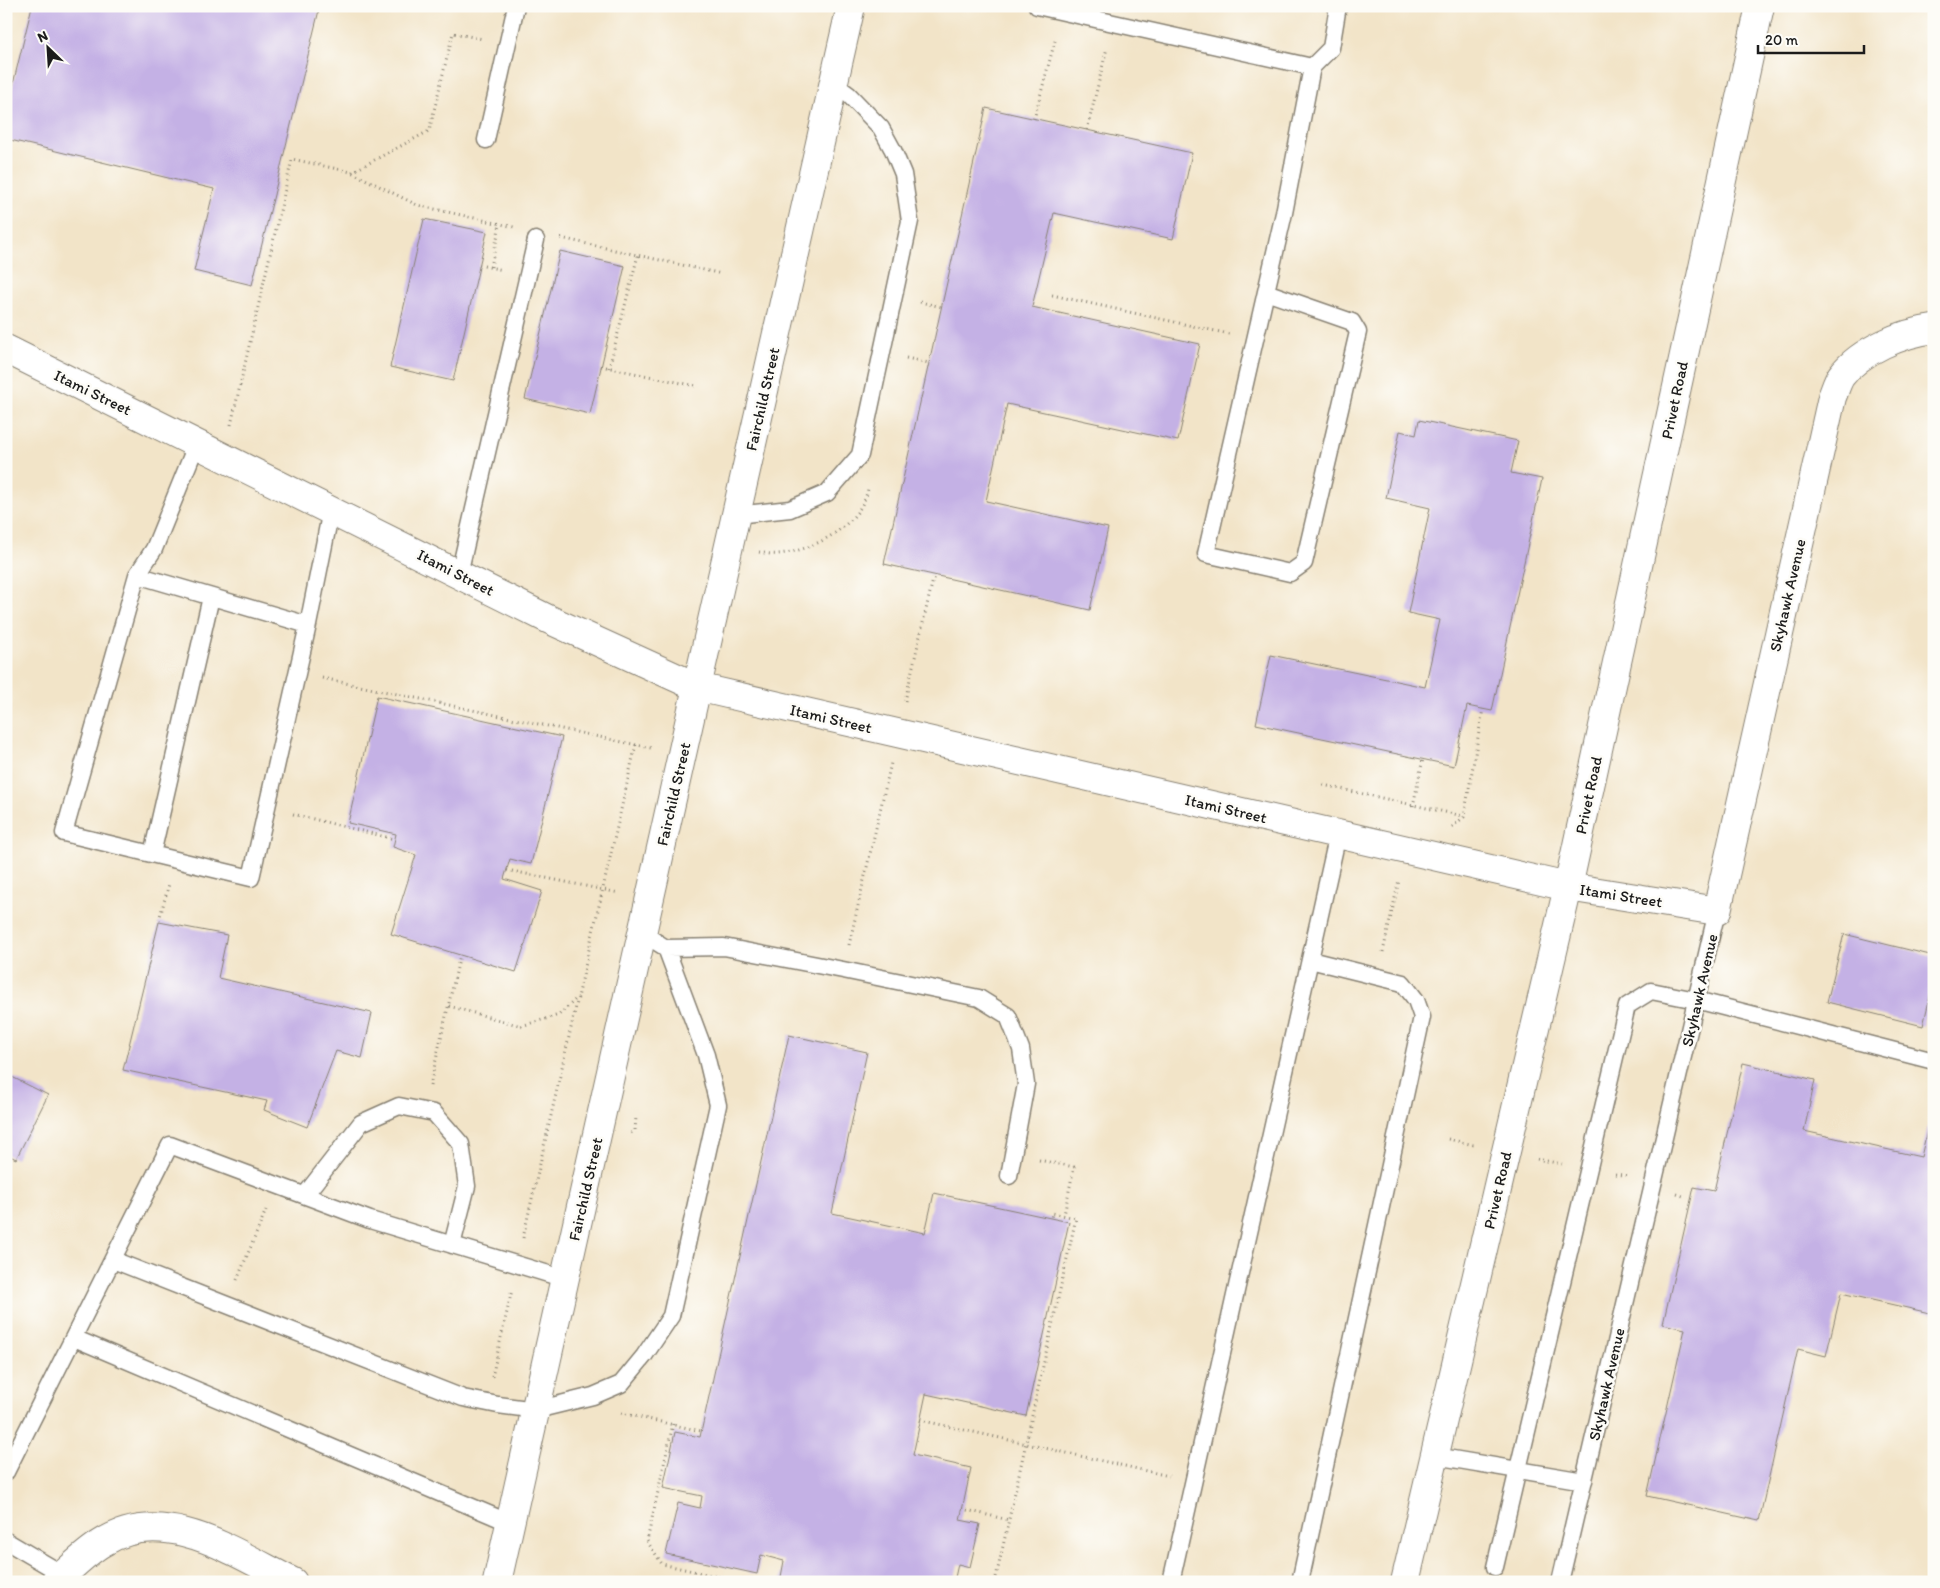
<svg xmlns="http://www.w3.org/2000/svg" width="1940" height="1588" font-family="Itim,sans-serif">
  <rect width="100%" height="100%" fill="#fdfcf7"/>
  <filter id="ink" filterUnits="userSpaceOnUse"><feTurbulence type="fractalNoise" baseFrequency=".02" numOctaves="2"/><feDisplacementMap in="SourceGraphic" scale="10" xChannelSelector="R" yChannelSelector="G"/><feConvolveMatrix kernelMatrix="1 2 1 2 8 2 1 2 1" color-interpolation-filters="sRGB"/></filter>
  <filter id="wash" filterUnits="userSpaceOnUse"><feTurbulence type="fractalNoise" baseFrequency=".0096" numOctaves="4" result="noise"/><feDisplacementMap in="SourceGraphic" scale="20" xChannelSelector="R" yChannelSelector="G"/><feGaussianBlur stdDeviation="1.12" result="paint"/><feColorMatrix in="noise" values="0 0 0 0 0 0 0 0 0 0 0 0 0 0 0 0 0 1.4 0 .05"/><feComposite in="paint" operator="in"/></filter>
  <g filter="url(#wash)">
    <rect width="100%" height="100%" fill="#f2e4c8"/>
    <g id="blocks">
      <path fill="#c4b1e5" d="M32,6h288l-68,279 -58,-14 20,-82 -208,-50v-26z
        M986,108l206,45 -19,86 -119,-26 -22,94 168,37 -22,97 -171,-37 -21,97 122,27 -18,82 -206,-46z
        M424,219l63,13 -34,149 -63,-14z
        M560,251l65,15 -35,148 -65,-15z
        M1419,420l99,21 -7,32 31,6 -50,232 -25,-5 -13,60 -198,-42 15,-69 154,32 15,-67 -32,-7 22,-105 -44,-10 14,-67 16,4z
        M377,696l185,41 -31,127 -21,-5 -6,20 38,12 -26,81 -125,-38 25,-79 -23,-8 3,-13 -48,-11z
        M159,922l68,13 -9,43 154,35 -10,45 -26,-7 -29,76 -43,-17 3,-9 -144,-31z
        M1844,934l90,22v23l-11,47 -96,-24z
        M789,1035l78,17 -35,161 93,20 9,-40 135,29 -43,194 -100,-22 -13,61 58,13 -11,52 20,4 -10,43 -12,-3 -4,18h-174l4,-21 -23,-6 -4,19 -91,-20 12,-51 22,5 2,-12 -39,-8 12,-56 25,5z
        M1743,1063l72,17 -11,51 117,26 11,-48 2,1v204l-93,-21 -15,63 -28,-7 -39,172 -112,-25 38,-167 -22,-5 31,-137 20,4z
        M6,1074l42,21 -32,64 -10,-5z"/>
    </g>
  </g>
  <g filter="url(#ink)">
    <use href="#blocks" fill-opacity="0" stroke="#878072" stroke-width="1"/>
    <g fill="none" stroke-linecap="round" stroke-linejoin="round">
      <g stroke="#878072" stroke-width="19">
        <path id="service" d="M1037,6l275,61 19,-19 7,-42
          M486,140l30,-134
          M1266,292l86,30 6,10 -54,231 -14,10 -84,-19 78,-341 28,-146
          M197,443l-43,106 -17,26 -73,258 187,45 57,-253 23,-115
          M736,515l54,-6 37,-16 33,-38 50,-234 -7,-47 -10,-24 -12,-22 -32,-33 -15,-11
          M459,574l77,-334
          M137,575l171,50
          M152,854l59,-257
          M666,948l58,-1 119,23 136,28 29,18 13,33 5,35 -17,92
          M305,1195l56,-72 38,-17 35,7 27,31 6,42 -15,59
          M113,1260l350,138 35,7 38,5 57,-14 28,-12 23,-28 27,-40 47,-211 -12,-50 -40,-107 -24,-15
          M74,1338l436,185
          M1435,1456l149,25
          M6,1472l164,-327 200,75 195,59
          M6,1541l58,34
          M1495,1567l132,-561 24,-15 45,9 238,61
          M1171,1582l167,-748
          M1300,1582l122,-565 -6,-17 -13,-17 -93,-23
          M1560,1582l157,-671"/>
      </g>
      <g stroke="#878072" stroke-width="30">
        <path id="minor" d="M6,349l542,270 149,68 871,200 149,24 115,-514c3,-7 5,-15 9,-21 20,-26 61,-43 93,-47
          M55,1582c15,-13 30,-29 47,-39 63,-40 134,11 191,39
          M497,1582l200,-895 154,-681
          M1405,1582l163,-695 192,-881"/>
      </g>
      <path stroke="#878072" stroke-width="3" stroke-dasharray="1 4" stroke-linecap="butt" d="M1034,119l22,-82
        M1087,130l20,-82
        M352,172l77,-41 24,-98 30,6
        M561,238l161,36
        M479,265l24,5
        M491,267l9,-43
        M1052,295l177,39
        M920,302l22,5
        M906,358l23,5
        M601,366l95,20
        M609,368l29,-113
        M231,425l61,-266 59,13 66,33 97,22
        M759,552c6,1 13,3 19,2 35,-3 82,-28 90,-65
        M322,678l329,70
        M905,701l29,-126
        M1323,785l140,31
        M1413,806l10,-47
        M293,814l101,25
        M1452,827l12,-10 19,-108
        M507,870l112,23
        M159,920l10,-36
        M849,945l42,-182
        M1383,952l16,-72
        M449,1006l72,20 38,-11 19,-18
        M430,1086l30,-131
        M631,1133l4,-3 1,-13
        M1448,1139l26,6
        M1537,1159l25,5
        M1039,1160l35,7 -10,48
        M1615,1174l14,2
        M1677,1194l9,3
        M523,1238l113,-494
        M237,1280l29,-70
        M492,1377l20,-87
        M621,1413l80,18
        M920,1420l249,56
        M673,1424l-26,117 15,23 79,18
        M962,1509l47,11
        M995,1582l81,-364 -24,-5 -1,5"/>
      <use href="#service" stroke="#fff" stroke-width="16"/>
      <use href="#minor" stroke="#fff" stroke-width="28"/>
    </g>
  </g>
  <g text-anchor="middle" stroke-width="5" stroke-linejoin="round" paint-order="stroke">
    <g font-size="16" fill="#1c1c1c" stroke="#fdfcf7">
      <text transform="translate(93 392) rotate(26)" y="6">Itami Street</text>
      <text transform="translate(762 399) rotate(-77)" y="6">Fairchild Street</text>
      <text transform="translate(1674 400) rotate(-78)" y="6">Privet Road</text>
      <text transform="translate(456 572) rotate(27)" y="6">Itami Street</text>
      <text transform="translate(1787 595) rotate(-77)" y="6">Skyhawk Avenue</text>
      <text transform="translate(831 718) rotate(13)" y="6">Itami Street</text>
      <text transform="translate(673 794) rotate(-77)" y="6">Fairchild Street</text>
      <text transform="translate(1588 795) rotate(-78)" y="6">Privet Road</text>
      <text transform="translate(1226 808) rotate(13)" y="6">Itami Street</text>
      <text transform="translate(1621 895) rotate(9)" y="6">Itami Street</text>
      <text transform="translate(1699 990) rotate(-77)" y="6">Skyhawk Avenue</text>
      <text transform="translate(585 1189) rotate(-77)" y="6">Fairchild Street</text>
      <text transform="translate(1497 1190) rotate(-77)" y="6">Privet Road</text>
      <text transform="translate(1606 1384) rotate(-77)" y="6">Skyhawk Avenue</text>
    </g>
  </g>
  <rect width="1940" height="1588" fill="none" stroke="#fdfcf7" stroke-width="25"/>
  <g transform="translate(48 48) rotate(335)" stroke="#fdfcf7" stroke-width="4" paint-order="stroke">
  <path d="M0-4L9 19L0 12L-9 19Z" fill="#1c1c1c"/>
  <text y="-8" font-size="14" font-weight="bold" text-anchor="middle" fill="#1c1c1c">N</text>
  </g>
  <path d="M1758 45v8h106v-8" fill="none" stroke="#1c1c1c" stroke-width="2.5"/>
  <text x="1765" y="45" font-size="15" fill="#1c1c1c" stroke="#fdfcf7" stroke-width="4" paint-order="stroke">20 m</text>
</svg>
